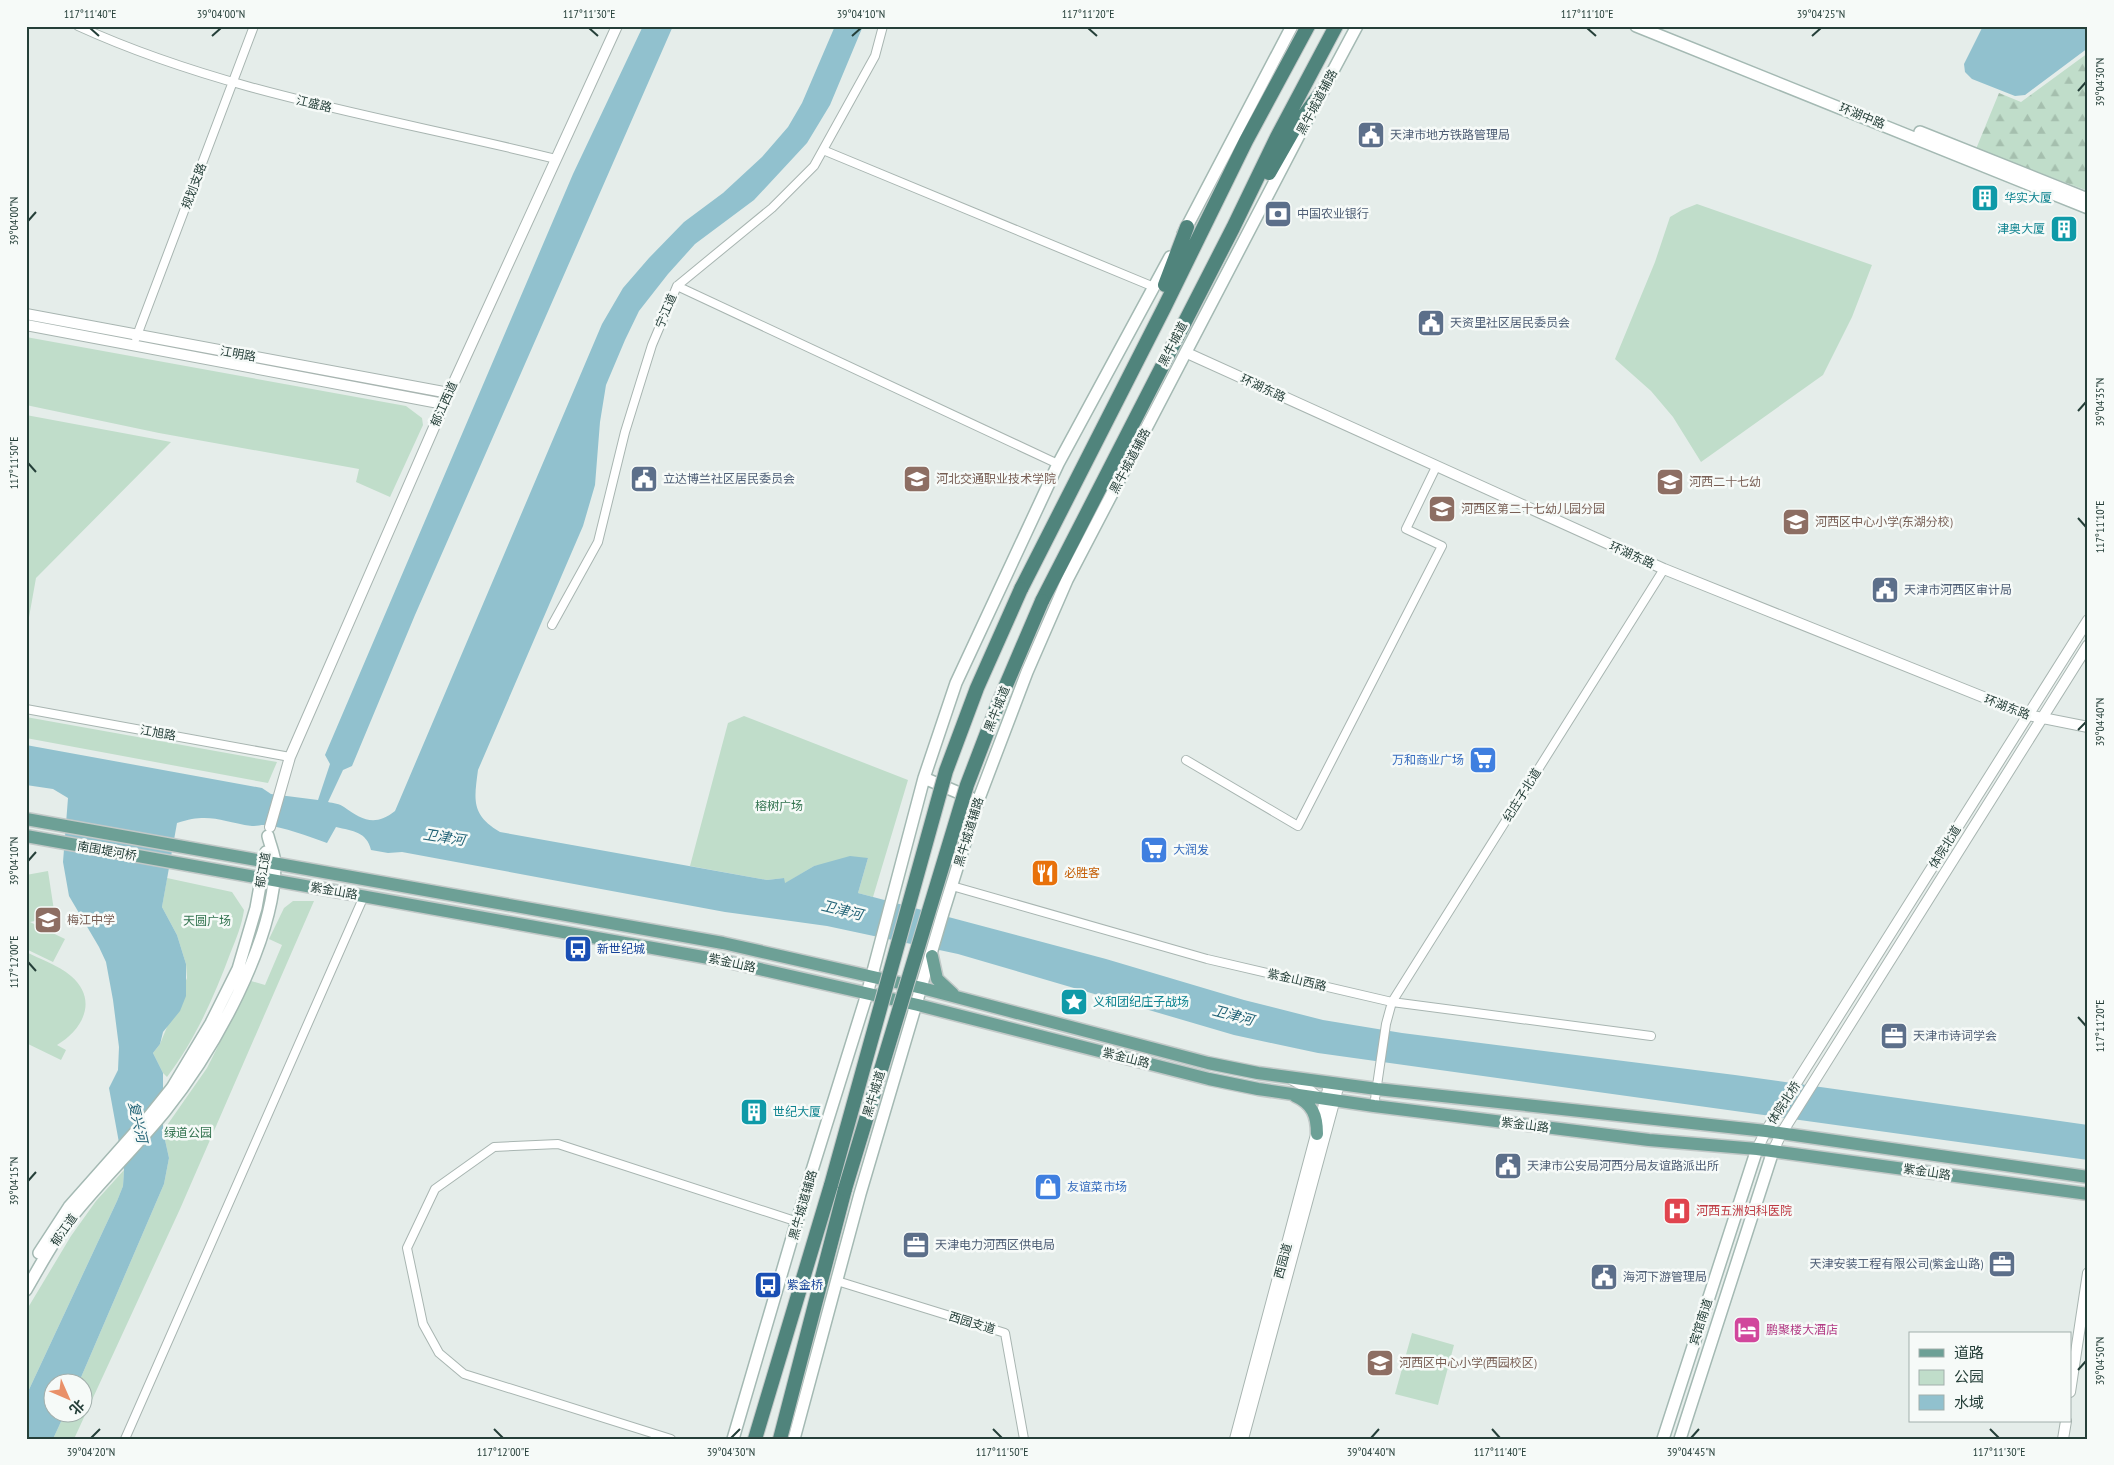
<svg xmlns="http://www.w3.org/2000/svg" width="2114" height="1465" font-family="'PT Sans Narrow','Noto Sans SC',sans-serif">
  <defs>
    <pattern id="forest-firs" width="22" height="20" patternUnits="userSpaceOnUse" patternTransform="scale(1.25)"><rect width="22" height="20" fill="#c0ddca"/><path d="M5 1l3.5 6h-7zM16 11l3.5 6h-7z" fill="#a5bfae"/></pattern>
  </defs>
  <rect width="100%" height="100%" fill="#e5edea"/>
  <path fill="#c0ddca" d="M1697,204l175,61 -20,52 -29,58 -122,87 -28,-45 -22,-26 -36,-32 40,-97 15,-45 12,-7z
    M26,337l380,69 16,12 1,7 -33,72 -34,-15 3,-13 -200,-36 -133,-28z
    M26,415l145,27 -135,136 -10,56z
    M744,716l164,64 -35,117 -15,-4 10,-35 -54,8 -30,18v-6l-17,2 -77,-14 38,-143z
    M26,717l251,45 -9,21 -242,-45z
    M48,871l7,46 -25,5 35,17 -12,23 -27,-13v-29l3,1 -3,-18v-28z
    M167,878l65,14 12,18c-2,15 -8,29 -14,44 -16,43 -35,86 -63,123l-4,-4 -10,-20 7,-9 27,-66 -1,-14 -9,-29 -15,-28z
    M293,901h21l-134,308 -106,230h-21l12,-26 17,-1v-30h-3l85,-198 5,-26 -6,-27 44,-63 44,-87 14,4 17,-40 -13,-6 15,-31z
    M26,952c14,7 32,13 45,24 27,23 13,53 -14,69l9,5 -5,10 -35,-17z
    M124,1170l-1,16 -6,15 -91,195v-85l45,-75 25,-35z
    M1412,1333l42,12 -16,60 -43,-11z"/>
  <path fill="url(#forest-firs)" d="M2088,53v138l-112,-42 23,-56 22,9z"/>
  <path fill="#91c1ce" d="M643,26h30l-258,589 -63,151 -9,4 -15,32c5,1 12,2 16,5 18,13 31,20 51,4l207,-487 21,-36 26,-30 35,-36 39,-29 39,-36 26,-30 14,-24 33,-77h28l-33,79 -23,38 -53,57 -59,44 -27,30 -29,37 -14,29 -19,45 -6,37 -5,63 -12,41 -105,244c-4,30 -7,45 22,62l267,48 17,-2 1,5 29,-17 36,-10 18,2 -10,35 248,66 138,41 79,20 79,13 333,42 353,50v35l-770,-107 -84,-18 -276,-81 -131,-28 -102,-14 -323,-60 -14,1 -17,-3c-4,-18 -18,-19 -35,-23l-9,16c-20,-7 -42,-16 -63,-18 -4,0 -8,1 -12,1 -31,-4 -42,-14 -75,-3l-15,84 15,28 9,29v32l-6,15 -17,21 -3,12 -7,9 10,20v58l6,27 -5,26 -85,198h-27v30l13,1 -12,26h-27v-43l91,-195 6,-15 1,-16 -15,-82 9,-18 1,-23 -6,-47 -7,-38 -7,-15 -30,-51 -6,-34 5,-64 -15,-9 -27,-4v-40l236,43 9,6 47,6 12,-36 -5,-9 248,-581z
    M1983,26h105v22l-63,47 -10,1 -43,-17 -7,-7 -1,-8z"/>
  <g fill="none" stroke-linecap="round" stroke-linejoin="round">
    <g stroke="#a8b5b1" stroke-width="10">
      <path id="minor" d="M78,26c151,69 318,93 478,133
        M823,150l331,137
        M677,286l381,178
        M136,338l118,-312
        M552,625l46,-83 27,-110 27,-87 25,-59 95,-78 42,-42 61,-110 8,-30
        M26,709l264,48
        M1186,760l112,66 144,-280 -36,-17 30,-62
        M952,886l255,73 185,43 259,34
        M1374,1106l12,-82 6,-22 272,-433
        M837,1281l168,52 19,106
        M125,1439l239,-543
        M671,1439l-207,-65 -25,-21 -16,-29 -16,-76 28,-59 59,-42 64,-3 240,78"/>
    </g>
    <g stroke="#a8b5b1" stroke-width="12">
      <path id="tertiary" d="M26,314l423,79
        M26,325l418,79
        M1187,353l477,216 364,146 60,12
        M270,827l20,-70 159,-364 168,-367
        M1291,1079l16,9 13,11
        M1757,1149l9,-18 322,-511
        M1773,1151l8,-17 307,-489
        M2070,1392l18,-119
        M1235,1439l95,-357
        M1243,1439l96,-355
        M2063,1439l3,-18"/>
    </g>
    <g stroke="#a4b9b3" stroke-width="14">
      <path id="secondary" d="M1636,26l452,182
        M1319,97l38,-71
        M1920,132l168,67
        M1183,234l109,-208
        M924,778l47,20
        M39,1253l30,-46 78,-88 25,-31 39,-65 27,-54 18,-61 10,-56
        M26,1290c14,-24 27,-49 44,-71 30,-38 65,-71 95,-108 48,-60 109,-168 110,-246 0,-10 -5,-20 -7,-29
        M733,1439l76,-259 58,-186 57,-216 32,-95 102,-219 112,-207
        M794,1439l66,-245 83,-281 35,-112 49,-129 40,-92 242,-464
        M1663,1439l94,-290
        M1680,1439l93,-288"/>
    </g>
    <g stroke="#c2c9c8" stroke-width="15">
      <path id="primary" d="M26,819l697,124 199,45 286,75 50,10 119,16 389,42 322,46
        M26,836l694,124 198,45 291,74 49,10 116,17 275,34 108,9 331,45
        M932,956l5,23 16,15
        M1295,1096c18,8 22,20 22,38"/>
    </g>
    <g stroke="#c2c9c8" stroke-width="16">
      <path id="trunk" d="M1269,173l25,-44 29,-39
        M1165,285l22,-58
        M1021,589l143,-281 82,-167 62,-115
        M1042,601l191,-373 44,-91 59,-111
        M755,1439l76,-254
        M780,1439l65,-250"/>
    </g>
    <use href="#minor" stroke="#fff" stroke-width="8"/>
    <use href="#tertiary" stroke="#fff" stroke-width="10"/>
    <use href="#secondary" stroke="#fff" stroke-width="11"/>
    <use href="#primary" stroke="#6da096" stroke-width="12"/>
    <use href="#trunk" stroke="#50847c" stroke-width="14"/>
    <g stroke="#c2c9c8" stroke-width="16" stroke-linecap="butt">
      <path id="trunk-bridge" d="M831,1185l115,-414 31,-83 44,-99
        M845,1189l122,-404 31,-81 44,-103"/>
    </g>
    <use href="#trunk-bridge" stroke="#50847c" stroke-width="14"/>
  </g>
  <path fill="none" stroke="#253f39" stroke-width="2" d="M90,28l9,8M589,28l9,8M1088,28l9,8M1587,28l9,8M212,36l9,-8M852,36l9,-8M1812,36l9,-8M2078,91l8,-9M28,221l8,-9M2078,411l8,-9M28,463l8,9M2078,518l8,9M2078,730l8,-8M28,861l8,-9M28,962l8,9M2078,1017l8,9M28,1181l8,-9M2078,1370l8,-9M494,1429l9,9M993,1429l9,9M1492,1429l8,9M1990,1429l9,9M91,1438l9,-9M731,1438l9,-9M1371,1438l8,-9M1691,1438l8,-9"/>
  <defs>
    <g id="civic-square" transform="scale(1.4375)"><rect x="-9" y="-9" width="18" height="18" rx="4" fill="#5c6f8a" stroke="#f6faf8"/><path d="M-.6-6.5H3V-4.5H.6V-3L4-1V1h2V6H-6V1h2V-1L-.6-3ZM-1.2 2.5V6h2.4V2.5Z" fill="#fff"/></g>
    <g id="building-square" transform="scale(1.4375)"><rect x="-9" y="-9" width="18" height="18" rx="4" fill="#0f9aa8" stroke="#f6faf8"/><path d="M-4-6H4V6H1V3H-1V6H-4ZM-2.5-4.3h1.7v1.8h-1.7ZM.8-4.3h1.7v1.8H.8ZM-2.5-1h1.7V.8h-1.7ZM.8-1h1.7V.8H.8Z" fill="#fff"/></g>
    <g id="bank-square" transform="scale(1.4375)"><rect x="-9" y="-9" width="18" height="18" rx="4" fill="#5c6f8a" stroke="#f6faf8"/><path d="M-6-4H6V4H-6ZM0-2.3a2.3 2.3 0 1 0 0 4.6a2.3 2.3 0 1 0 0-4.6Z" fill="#fff"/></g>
    <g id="university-square" transform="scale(1.4375)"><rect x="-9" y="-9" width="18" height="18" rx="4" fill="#8d6e63" stroke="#f6faf8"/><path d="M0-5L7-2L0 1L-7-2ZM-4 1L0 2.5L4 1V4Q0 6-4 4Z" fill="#fff"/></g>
    <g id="school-square" transform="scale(1.4375)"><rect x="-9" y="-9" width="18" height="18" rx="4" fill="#8d6e63" stroke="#f6faf8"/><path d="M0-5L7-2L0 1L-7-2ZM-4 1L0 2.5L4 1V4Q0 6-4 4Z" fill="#fff"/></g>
    <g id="supermarket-square" transform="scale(1.4375)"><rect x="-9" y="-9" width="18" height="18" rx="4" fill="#3f7fe0" stroke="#f6faf8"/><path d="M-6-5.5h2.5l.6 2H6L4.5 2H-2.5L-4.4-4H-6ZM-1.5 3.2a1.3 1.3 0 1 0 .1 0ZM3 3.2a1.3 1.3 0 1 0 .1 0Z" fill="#fff"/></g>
    <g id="restaurant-square" transform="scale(1.4375)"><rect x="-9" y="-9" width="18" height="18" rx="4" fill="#e8710a" stroke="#f6faf8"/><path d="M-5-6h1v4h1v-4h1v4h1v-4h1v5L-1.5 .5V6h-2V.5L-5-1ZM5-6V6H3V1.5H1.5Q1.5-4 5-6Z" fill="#fff"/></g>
    <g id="bus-square" transform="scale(1.4375)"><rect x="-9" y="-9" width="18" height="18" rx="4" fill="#1a4fb4" stroke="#f6faf8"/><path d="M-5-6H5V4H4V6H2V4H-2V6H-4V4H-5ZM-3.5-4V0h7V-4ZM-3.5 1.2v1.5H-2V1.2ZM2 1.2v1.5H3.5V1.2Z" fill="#fff"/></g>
    <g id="sight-square" transform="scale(1.4375)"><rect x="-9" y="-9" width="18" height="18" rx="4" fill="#0f9aa8" stroke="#f6faf8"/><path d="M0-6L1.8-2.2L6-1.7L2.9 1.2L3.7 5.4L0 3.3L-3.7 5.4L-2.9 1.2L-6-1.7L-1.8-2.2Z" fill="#fff"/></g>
    <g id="office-square" transform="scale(1.4375)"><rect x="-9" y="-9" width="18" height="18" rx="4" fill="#5c6f8a" stroke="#f6faf8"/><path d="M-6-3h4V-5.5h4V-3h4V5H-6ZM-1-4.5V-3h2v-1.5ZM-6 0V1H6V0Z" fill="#fff"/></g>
    <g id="shop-square" transform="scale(1.4375)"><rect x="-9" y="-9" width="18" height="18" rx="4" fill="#3f7fe0" stroke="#f6faf8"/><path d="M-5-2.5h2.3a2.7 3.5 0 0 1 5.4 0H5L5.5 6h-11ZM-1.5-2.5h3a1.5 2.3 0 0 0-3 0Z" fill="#fff"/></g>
    <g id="hospital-square" transform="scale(1.4375)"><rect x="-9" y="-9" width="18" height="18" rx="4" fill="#e0444e" stroke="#f6faf8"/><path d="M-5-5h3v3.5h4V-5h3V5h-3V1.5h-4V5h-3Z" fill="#fff"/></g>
    <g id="hotel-square" transform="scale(1.4375)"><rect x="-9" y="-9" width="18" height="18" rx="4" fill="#d1479c" stroke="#f6faf8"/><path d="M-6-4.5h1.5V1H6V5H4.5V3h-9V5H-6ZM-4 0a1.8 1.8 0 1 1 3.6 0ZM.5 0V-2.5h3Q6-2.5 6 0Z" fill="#fff"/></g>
  </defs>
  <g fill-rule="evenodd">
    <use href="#civic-square" x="1371" y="135"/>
    <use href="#building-square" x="1985" y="198"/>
    <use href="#bank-square" x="1278" y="214"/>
    <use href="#building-square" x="2064" y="229"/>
    <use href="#civic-square" x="1431" y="323"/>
    <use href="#civic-square" x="644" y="479"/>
    <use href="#university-square" x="917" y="479"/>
    <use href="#school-square" x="1670" y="482"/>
    <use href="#school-square" x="1442" y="509"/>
    <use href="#school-square" x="1796" y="522"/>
    <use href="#civic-square" x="1885" y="590"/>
    <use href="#supermarket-square" x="1483" y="760"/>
    <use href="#supermarket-square" x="1154" y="850"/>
    <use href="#restaurant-square" x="1045" y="873"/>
    <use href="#school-square" x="48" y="920"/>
    <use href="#bus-square" x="578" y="949"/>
    <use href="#sight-square" x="1074" y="1002"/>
    <use href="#office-square" x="1894" y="1036"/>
    <use href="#building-square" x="754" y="1112"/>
    <use href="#civic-square" x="1508" y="1166"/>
    <use href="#shop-square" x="1048" y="1187"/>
    <use href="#hospital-square" x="1677" y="1211"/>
    <use href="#office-square" x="916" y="1245"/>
    <use href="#office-square" x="2002" y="1264"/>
    <use href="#civic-square" x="1604" y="1277"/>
    <use href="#bus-square" x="768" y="1285"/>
    <use href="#hotel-square" x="1747" y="1330"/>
    <use href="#school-square" x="1380" y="1363"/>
  </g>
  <g text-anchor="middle" stroke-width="5" stroke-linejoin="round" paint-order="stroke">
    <g font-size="12" fill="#253f39" stroke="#f6faf8">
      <text transform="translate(1317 102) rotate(-62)" y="4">黑牛城道辅路</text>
      <text transform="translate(314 104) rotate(13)" y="4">江盛路</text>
      <text transform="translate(1862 116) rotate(22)" y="4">环湖中路</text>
      <text transform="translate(194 186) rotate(-69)" y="4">规划支路</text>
      <text transform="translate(666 311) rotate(-67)" y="4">宁江道</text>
      <text transform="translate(1173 344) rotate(-63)" y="4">黑牛城道</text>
      <text transform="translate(238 354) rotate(10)" y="4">江明路</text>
      <text transform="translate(1263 388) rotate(25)" y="4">环湖东路</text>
      <text transform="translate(444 404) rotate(-66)" y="4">郁江西道</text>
      <text transform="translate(1130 461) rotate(-62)" y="4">黑牛城道辅路</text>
      <text transform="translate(1632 555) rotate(24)" y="4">环湖东路</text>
      <text transform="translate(2007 707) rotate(21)" y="4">环湖东路</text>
      <text transform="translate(997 709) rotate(-68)" y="4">黑牛城道</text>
      <text transform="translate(158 733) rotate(10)" y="4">江旭路</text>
      <text transform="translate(1522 795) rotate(-58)" y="4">纪庄子北道</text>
      <text transform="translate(969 832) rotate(-73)" y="4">黑牛城道辅路</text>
      <text transform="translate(1945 847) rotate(-58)" y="4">体院北道</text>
      <text transform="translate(107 851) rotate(10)" y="4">南围堤河桥</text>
      <text transform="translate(263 870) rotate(-80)" y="4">郁江道</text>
      <text transform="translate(334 891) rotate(10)" y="4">紫金山路</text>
      <text transform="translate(732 963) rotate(12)" y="4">紫金山路</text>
      <text transform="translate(1297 980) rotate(13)" y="4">紫金山西路</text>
      <text transform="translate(1126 1058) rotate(14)" y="4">紫金山路</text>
      <text transform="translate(874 1094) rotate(-73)" y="4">黑牛城道</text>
      <text transform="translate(1784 1103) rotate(-57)" y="4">体院北桥</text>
      <text transform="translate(1525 1125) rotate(7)" y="4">紫金山路</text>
      <text transform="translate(1927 1172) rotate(8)" y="4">紫金山路</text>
      <text transform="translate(803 1205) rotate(-74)" y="4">黑牛城道辅路</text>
      <text transform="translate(64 1230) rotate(-55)" y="4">郁江道</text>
      <text transform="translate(1283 1261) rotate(-75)" y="4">西园道</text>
      <text transform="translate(1701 1322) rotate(-72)" y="4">宾馆南道</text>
      <text transform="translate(972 1323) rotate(17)" y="4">西园支道</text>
    </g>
    <g font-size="12" fill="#4e5e75" stroke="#f6faf8" text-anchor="start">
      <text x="1390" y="139">天津市地方铁路管理局</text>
      <text x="1297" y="218">中国农业银行</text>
      <text x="1450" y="327">天资里社区居民委员会</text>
      <text x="663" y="483">立达博兰社区居民委员会</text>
      <text x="1904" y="594">天津市河西区审计局</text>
      <text x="1913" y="1040">天津市诗词学会</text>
      <text x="1527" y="1170">天津市公安局河西分局友谊路派出所</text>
      <text x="935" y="1249">天津电力河西区供电局</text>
      <text x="1983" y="1268" text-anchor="end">天津安装工程有限公司(紫金山路)</text>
      <text x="1623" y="1281">海河下游管理局</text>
    </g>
    <g font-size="12" fill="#0d838f" stroke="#f6faf8" text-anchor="start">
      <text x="2004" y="202">华实大厦</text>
      <text x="2045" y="233" text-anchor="end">津奥大厦</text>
      <text x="1093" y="1006">义和团纪庄子战场</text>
      <text x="773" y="1116">世纪大厦</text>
    </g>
    <g font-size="12" fill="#785e54" stroke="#f6faf8" text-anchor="start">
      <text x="936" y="483">河北交通职业技术学院</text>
      <text x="1689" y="486">河西二十七幼</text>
      <text x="1461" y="513">河西区第二十七幼儿园分园</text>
      <text x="1815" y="526">河西区中心小学(东湖分校)</text>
      <text x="67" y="924">梅江中学</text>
      <text x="1399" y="1367">河西区中心小学(西园校区)</text>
    </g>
    <g font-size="12" fill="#366cbe" stroke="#f6faf8" text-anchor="start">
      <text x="1464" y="764" text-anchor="end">万和商业广场</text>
      <text x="1173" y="854">大润发</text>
      <text x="1067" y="1191">友谊菜市场</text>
    </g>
    <g font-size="12" fill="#32734f" stroke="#f6faf8">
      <text x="779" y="810">榕树广场</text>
      <text x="207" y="925">天圆广场</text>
      <text x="188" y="1137">绿道公园</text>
    </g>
    <g font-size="12" fill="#c56008" stroke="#f6faf8" text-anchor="start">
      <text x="1064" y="877">必胜客</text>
    </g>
    <g font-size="12" fill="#164399" stroke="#f6faf8" text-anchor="start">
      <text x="597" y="953">新世纪城</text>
      <text x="787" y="1289">紫金桥</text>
    </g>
    <g font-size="12" fill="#be3a42" stroke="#f6faf8" text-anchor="start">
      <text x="1696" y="1215">河西五洲妇科医院</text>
    </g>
    <g font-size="12" fill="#b23c85" stroke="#f6faf8" text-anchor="start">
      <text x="1766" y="1334">鹏聚楼大酒店</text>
    </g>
    <g font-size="14" font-style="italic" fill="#236477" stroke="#f6faf8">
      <text transform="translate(444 837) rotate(9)" y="5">卫津河</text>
      <text transform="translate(842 910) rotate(14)" y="5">卫津河</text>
      <text transform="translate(1233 1015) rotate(15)" y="5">卫津河</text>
      <text transform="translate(138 1122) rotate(77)" y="5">复兴河</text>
    </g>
  </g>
  <rect width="2114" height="1465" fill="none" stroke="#f6faf8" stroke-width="55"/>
  <rect x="1909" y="1332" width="162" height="90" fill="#f6faf8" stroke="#a2afac"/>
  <rect x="1919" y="1349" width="25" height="8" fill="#6da096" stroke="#a2afac"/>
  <text x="1954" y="1358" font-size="15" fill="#253f39">道路</text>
  <rect x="1919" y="1370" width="25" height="15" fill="#c0ddca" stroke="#a2afac"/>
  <text x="1954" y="1382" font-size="15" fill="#253f39">公园</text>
  <rect x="1919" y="1395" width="25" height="15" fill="#91c1ce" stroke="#a2afac"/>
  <text x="1954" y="1408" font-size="15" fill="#253f39">水域</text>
  <g transform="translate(68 1398) rotate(135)"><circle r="24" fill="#f6faf8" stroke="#a2afac"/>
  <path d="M0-4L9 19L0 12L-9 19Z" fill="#e99068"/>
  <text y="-8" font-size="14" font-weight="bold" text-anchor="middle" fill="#253f39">北</text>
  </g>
  <rect x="28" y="28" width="2058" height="1410" fill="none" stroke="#253f39" stroke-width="2"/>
  <g font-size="12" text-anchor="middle" fill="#253f39">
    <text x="90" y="18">117°11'40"E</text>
    <text x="221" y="18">39°04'00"N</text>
    <text x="589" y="18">117°11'30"E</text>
    <text x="861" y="18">39°04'10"N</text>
    <text x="1088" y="18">117°11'20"E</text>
    <text x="1587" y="18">117°11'10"E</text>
    <text x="1821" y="18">39°04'25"N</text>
    <text transform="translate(2100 82) rotate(-90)" y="4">39°04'30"N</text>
    <text transform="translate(14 221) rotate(-90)" y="4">39°04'00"N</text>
    <text transform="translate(2100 402) rotate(-90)" y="4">39°04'35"N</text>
    <text transform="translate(14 463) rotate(-90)" y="4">117°11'50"E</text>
    <text transform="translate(2100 527) rotate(-90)" y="4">117°11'10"E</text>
    <text transform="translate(2100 722) rotate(-90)" y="4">39°04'40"N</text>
    <text transform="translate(14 861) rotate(-90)" y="4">39°04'10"N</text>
    <text transform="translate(14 962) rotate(-90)" y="4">117°12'00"E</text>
    <text transform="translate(2100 1026) rotate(-90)" y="4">117°11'20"E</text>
    <text transform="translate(14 1181) rotate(-90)" y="4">39°04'15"N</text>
    <text transform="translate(2100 1361) rotate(-90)" y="4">39°04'50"N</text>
    <text x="91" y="1456">39°04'20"N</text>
    <text x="503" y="1456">117°12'00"E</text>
    <text x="731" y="1456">39°04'30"N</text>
    <text x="1002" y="1456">117°11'50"E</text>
    <text x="1371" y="1456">39°04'40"N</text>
    <text x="1500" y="1456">117°11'40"E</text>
    <text x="1691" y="1456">39°04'45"N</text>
    <text x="1999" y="1456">117°11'30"E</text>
  </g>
</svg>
